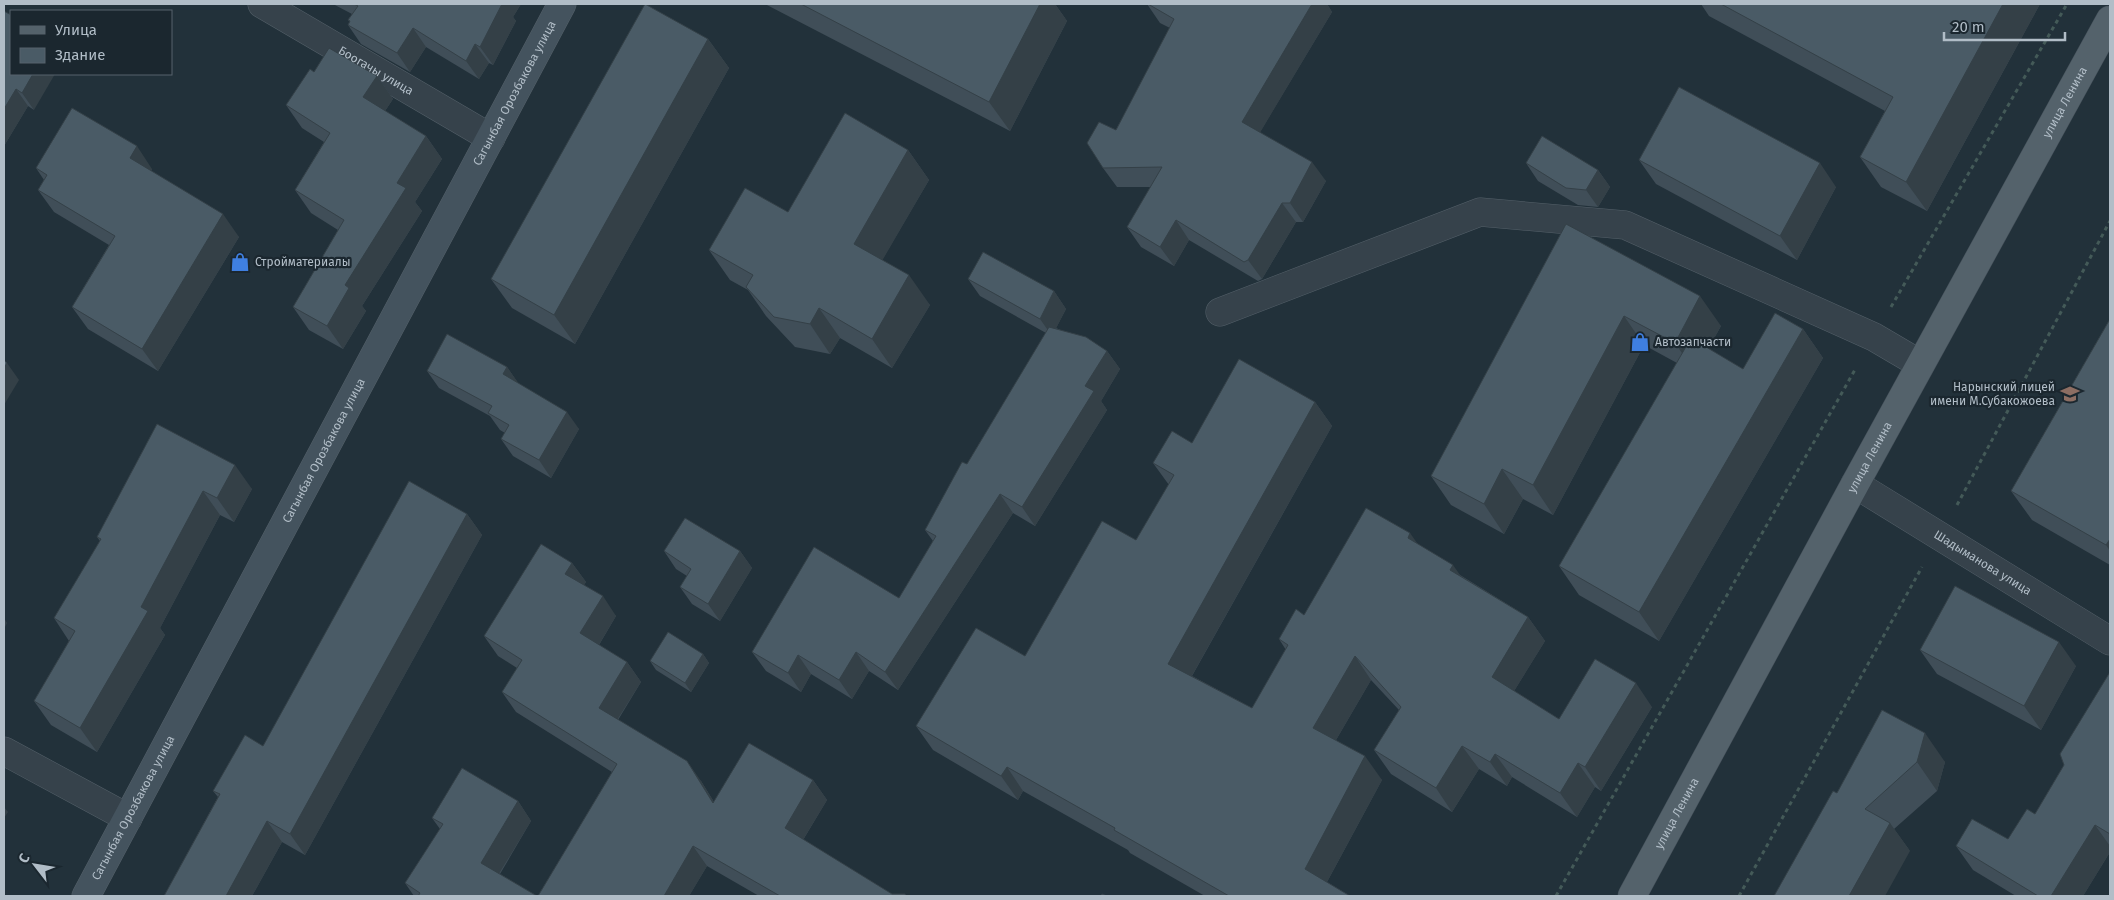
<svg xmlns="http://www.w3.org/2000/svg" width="2114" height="900" font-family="'Fira Sans',sans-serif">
  <rect width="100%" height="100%" fill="#22313a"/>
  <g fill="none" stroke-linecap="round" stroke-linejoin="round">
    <g stroke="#546069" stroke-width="29">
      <g id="street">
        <path id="s1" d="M262,4l229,134"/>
        <path d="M1220,312l260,-100 145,13 249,112 46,27"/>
        <path id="s2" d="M1855,484l255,157"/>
        <path d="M4,751l124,67"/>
      </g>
    </g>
    <g stroke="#546069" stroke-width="29">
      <g id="secondary">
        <path id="s3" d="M86,896l476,-892"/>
      </g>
    </g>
    <g stroke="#424e57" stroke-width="29">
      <g id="primary">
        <path id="s4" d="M1632,896l223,-412 255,-464"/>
      </g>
    </g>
    <path stroke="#445a58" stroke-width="3" stroke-dasharray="4 4" stroke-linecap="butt" d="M1891,307l176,-303
      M1957,505l153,-284
      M1556,896l300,-528
      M1739,896l183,-329"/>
    <use href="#street" stroke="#36424b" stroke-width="28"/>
    <use href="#secondary" stroke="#44535e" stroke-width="28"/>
    <use href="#primary" stroke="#54626b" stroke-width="28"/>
  </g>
  <path fill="#404e58" d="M333,4h188l-8,13 3,4 -23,44 -4,-2 -10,16 -53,-32 -16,25 -49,-28 -13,-19 2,-3 -2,-2 4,-6z
    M765,4h290l12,17 -57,110z
    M1147,4h180l5,8 -72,120 66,49 -23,41h-7l-34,57 -4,2 -69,-41 -15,26 -33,-19 -14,-20 24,-40h-34l-14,-19 13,-38 54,-102 -10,-5z
    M1701,4h339l-113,207 -46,-24 -21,-30 25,-46 -176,-95z
    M4,11l30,99 -6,-4 -24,40z
    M708,39l21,29 -154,276 -63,-36 -21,-29z
    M314,72l63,4 16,23 -8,12 41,25 16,23 -27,43 7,9 -60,95 4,5 -23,38 -34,-19 -16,-23 45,-77 -27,-17 -16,-23 29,-48 -22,-14 -16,-23z
    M908,150l21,30 -47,80 48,45 -38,63 -52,-30 -10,16 -35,-7 -29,-31 -18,-26 -18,-10 -21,-30 79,-38z
    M1639,160l197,27 -39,73 -141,-76z
    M1526,163l72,7 12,17 -12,20 -20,-2 -40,-24z
    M36,168l116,1 -1,2 88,66 -81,134 -70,-42 -16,-22 37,-62 -55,-33 -16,-22 6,-10z
    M1566,224l155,102 -13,23 35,20 60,-40 20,29 -164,283 -80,-46 -20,-29 118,-203 -33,-18 -91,170 -30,-16 -19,35 -53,-29 -20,-29z
    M968,279l86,12 12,18 -10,19 51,23 13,18 -19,32 6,9 -72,116 -22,-13 -115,177 -29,-19 -17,28 -41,-25 -10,18 -35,-21 -14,-19 147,-54 34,-57 -8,-11 42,-66 79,-131 -66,-37z
    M2110,319v246l-78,-45 -21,-29z
    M507,367l11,16 61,46 -28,49 -38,-22 -12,-17 4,-6 -5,-3 -10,-14 -51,-28 -12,-17z
    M1315,402l17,24 -140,250 60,32 34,-58 -7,-11 25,-24 114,-71 42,31 68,42 17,24 -31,50 45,28 93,-12 -51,84 -6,-4 -18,30 -65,-40 -5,9 -28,-17 -27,43 -61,-38 -17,-24 25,-40 -28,-30 -35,60 46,40 -55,102 23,14h-145l-75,-43 -2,-3 -105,-59 -5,9 -85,-50 -17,-24 109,-70 111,-116 33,-55 -16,-22 39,-20z
    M157,424l95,65 -18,33 -14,-7 -60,113 5,7 -68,117 -46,-27 -17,-24 35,-60 -15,-23 46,-77 -3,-4z
    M467,514l15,21 -177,320 -23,-13 -30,54h-88l54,-99 -5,-6 50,-45z
    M664,551h76l12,17 -32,53 -28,-17 -12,-17 7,-11 -11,-7z
    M572,563l14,19 -2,3 32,31 -17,29 28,17 14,20 -23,38 83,61 13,21 99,-22 14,20 -24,40 89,54 15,2h-148l-52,-30 -18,30h-151l74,-124 -96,-60 -14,-20 15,-24 -19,-12 -14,-20z
    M1920,650l156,16 -35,64 -104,-56z
    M703,654l6,9 -18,29 -35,-22 -6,-9z
    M2110,672v180l-27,44h-67l-43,-26 -17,-24 52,-7 27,-25 29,-49z
    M1882,710l63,52 -8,29 -43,38 16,22 -73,-58z
    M518,801l13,20 -31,53 37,22h-123l-9,-13 35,-54 -8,-11z"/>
  <path fill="#344047" d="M501,4h20l-8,13 3,4 -23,44 -13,-18z
    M1040,4h15l12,17 -57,110 -21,-29z
    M1312,4h15l5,8 -77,129 -13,-19z
    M2003,4h37l-113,207 -21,-29z
    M413,28l13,19 -16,25 -13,-19z
    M708,39l21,29 -154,276 -21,-29z
    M475,44l14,19 -10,16 -13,-18z
    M33,74h22l-21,36 -12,-17z
    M377,76l16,23 -14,21 -16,-23z
    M16,89l12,17 -24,40v-37z
    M426,136l16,23 -27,43 7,9 -60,95 4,5 -23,38 -16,-23 18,-41 52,-102z
    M137,146l15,23 -7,11 -15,-22z
    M908,150l21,30 -54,93 -21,-29z
    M1312,162l14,19 -23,41 -13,-19z
    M1820,163l16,24 -39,73 -17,-24z
    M1598,170l12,17 -12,20 -12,-17z
    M1282,203l14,19 -34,57 -14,-19z
    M223,214l16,23 -81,134 -16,-22z
    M1176,220l13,20 -15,26 -14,-19z
    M909,275l21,30 -38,63 -20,-29z
    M1054,291l12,18 -14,27 -12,-17z
    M1700,296l21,30 -26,46 -20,-29z
    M819,308l21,30 -10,16 -20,-30z
    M1624,316l20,29 -91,170 -20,-30z
    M1803,329l20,29 -164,283 -20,-29z
    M1107,351l13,18 -19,32 6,9 -72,116 -13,-19 63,-121z
    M7,363l12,17 -15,25v-37z
    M507,367l12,17 -16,-10z
    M1315,402l17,24 -147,262 -17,-24z
    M567,412l12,17 -28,49 -12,-18z
    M235,465l17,24 -18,33 -17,-24z
    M1502,469l21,30 -19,35 -20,-30z
    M203,491l17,24 -60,113 5,7 -68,117 -17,-24 61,-121z
    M1000,494l13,19 -115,177 -13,-18z
    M467,514l15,21 -177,320 -15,-21z
    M1410,533l17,24 -19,-19z
    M2110,539v12l-4,-6z
    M740,551l12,17 -32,53 -12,-17z
    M572,563l14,19 -7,11 -14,-19z
    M1453,565l17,24 -20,-19z
    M603,596l13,20 -22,37 -14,-20z
    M1528,617l17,24 -37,60 -16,-24z
    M4,618l3,5 -3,6z
    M2059,642l17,24 -35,64 -17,-24z
    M856,652l13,19 -17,28 -13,-19z
    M703,654l6,9 -18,29 -6,-9z
    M798,655l13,19 -10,18 -13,-19z
    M1355,656l16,24 -42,72 -16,-24z
    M627,662l14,20 -29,46 -13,-20z
    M1636,683l16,24 -51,84 -16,-24z
    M1925,733l20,29 -8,29 -20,-29z
    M1462,746l17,23 -27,43 -16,-24z
    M1495,754l17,23 -5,9 -17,-24z
    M1365,756l17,24 -61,113 -16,-24z
    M687,761l14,20 26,42 -14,-20z
    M1578,763l17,24 -18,30 -17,-24z
    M1007,767l16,24 -5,9 -17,-24z
    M813,780l14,20 -29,48 -13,-20z
    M518,801l13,20 -37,61 -13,-19z
    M4,807l4,5 -4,6z
    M267,821l15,21 -30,54h-26z
    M1890,823l20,28 -25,45h-36z
    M2095,825l15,21v6l-27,44h-32z
    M693,846l14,20 -18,30h-25z"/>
  <path fill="#4a5b66" stroke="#344047" d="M354,4h148l-22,43 -5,-3 -9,17 -53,-33 -16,25 -49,-28 2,-4 -2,-1 10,-14z
    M645,4l63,35 -154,276 -63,-36z
    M801,4h239l-51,98z
    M1148,4h164l-70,118 70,40 -22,41h-8l-34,57 -4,2 -68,-42 -16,27 -33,-20 35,-60 -59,1 -16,-25 12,-21 17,8 58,-111z
    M1721,4h282l-97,178 -46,-25 33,-60z
    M4,11l7,4v59h22l-11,19 -6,-4 -12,20z
    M329,48l48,28 -14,21 63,39 -29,47 9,5 -61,97 4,3 -22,38 -34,-19 51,-87 -49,-30 35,-57 -44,-28 24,-36 4,3z
    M1679,87l141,76 -40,73 -141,-76z
    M72,108l65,38 -7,12 93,56 -81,135 -70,-42 43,-71 -77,-46 9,-15 -11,-7z
    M845,113l63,37 -54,94 55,31 -37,64 -53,-31 -9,16 -36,-7 -28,-30 7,-12 -44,-25 36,-62 43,24z
    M1542,136l56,34 -12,20 -20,-2 -40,-25z
    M1566,224l134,72 -25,47 -51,-27 -91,169 -31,-16 -18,35 -53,-28z
    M983,252l71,39 -14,28 -72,-40z
    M1775,313l28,16 -164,283 -80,-46 132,-228 52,31z
    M2110,319v220l-4,6 -95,-54z
    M1049,327l37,10 21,14 -22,35 9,5 -72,116 -22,-13 -115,178 -29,-20 -17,28 -41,-25 -10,18 -36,-21 62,-105 85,51 37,-62 -11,-6 37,-68 5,2z
    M447,334l60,33 -4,7 64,38 -28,48 -38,-21 8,-14 -21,-12 4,-7 -65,-35z
    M1239,359l76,43 -147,262 84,44 36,-63 -9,-6 17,-30 8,6 62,-107 44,25 -2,5 45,27 -3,5 78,47 -36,60 67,42 36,-60 41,24 -51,84 -7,-4 -18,30 -65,-39 -5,8 -28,-16 -26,42 -62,-38 27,-43 -46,-51 -42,72 52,28 -60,113 45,27h-121l-115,-66 1,-2 -108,-61 -6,9 -85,-50 60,-98 49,28 77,-135 34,19 38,-65 -21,-12 19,-32 20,12z
    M4,360l3,3 -3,5z
    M157,424l78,41 -18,33 -14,-7 -62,116 7,4 -68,117 -46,-27 41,-70 -21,-13 47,-79 -4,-2z
    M409,481l58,33 -177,320 -23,-13 -41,75h-62l56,-102 -7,-3 32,-56 18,11z
    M685,518l55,33 -32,53 -28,-17 11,-18 -27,-18z
    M541,544l31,19 -7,11 38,22 -23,37 47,29 -28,46 88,53 26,42 36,-60 64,37 -28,48 107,66h13l1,2h-126l-87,-50 -29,50h-126l79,-132 -115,-72 20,-32 -38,-24z
    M1955,586l104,56 -35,64 -104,-56z
    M668,632l35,22 -18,29 -35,-22z
    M2110,672v162l-15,-9 -44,71h-13l-82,-50 16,-27 36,20 19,-30 8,5 29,-49 -4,-11z
    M1882,710l43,23 -8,29 -52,47 25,14 -41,73h-75l59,-105 4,2z
    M462,768l56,33 -37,62 56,33h-119l2,-3 -15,-10 38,-59 -11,-6z
    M1102,894l5,2h-6z"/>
  <defs>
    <g id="shop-bare" transform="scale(1.5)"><path d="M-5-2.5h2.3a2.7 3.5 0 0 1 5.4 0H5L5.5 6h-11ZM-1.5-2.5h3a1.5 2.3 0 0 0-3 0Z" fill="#3f7fe0" stroke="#1b272f" stroke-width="2.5" paint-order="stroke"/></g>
    <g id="school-bare" transform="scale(1.5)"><path d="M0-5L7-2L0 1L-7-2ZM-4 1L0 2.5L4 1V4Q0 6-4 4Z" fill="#8d6e63" stroke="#1b272f" stroke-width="2.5" paint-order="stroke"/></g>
  </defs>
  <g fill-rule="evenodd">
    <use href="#shop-bare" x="240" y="262"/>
    <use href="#shop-bare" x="1640" y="342"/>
    <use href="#school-bare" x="2070" y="394"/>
  </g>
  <g text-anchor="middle" stroke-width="4.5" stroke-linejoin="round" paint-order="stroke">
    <g font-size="12" fill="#b1bdc7" stroke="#1b272f">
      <text dy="4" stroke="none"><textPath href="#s1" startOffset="132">Боогачы улица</textPath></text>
      <text dy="4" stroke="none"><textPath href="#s3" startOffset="910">Сагынбая Орозбакова улица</textPath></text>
      <text dy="4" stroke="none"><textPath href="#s4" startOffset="904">улица Ленина</textPath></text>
      <text dy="4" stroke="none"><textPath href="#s3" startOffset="505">Сагынбая Орозбакова улица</textPath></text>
      <text dy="4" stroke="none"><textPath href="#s4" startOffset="499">улица Ленина</textPath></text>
      <text dy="4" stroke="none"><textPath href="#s2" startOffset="150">Шадыманова улица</textPath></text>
      <text dy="4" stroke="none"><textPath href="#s3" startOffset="100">Сагынбая Орозбакова улица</textPath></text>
      <text dy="4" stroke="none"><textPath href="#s4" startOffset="94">улица Ленина</textPath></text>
    </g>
    <g font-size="12" fill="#b1bdc7" stroke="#1b272f" text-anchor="start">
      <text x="255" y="266">Стройматериалы</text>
      <text x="1655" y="346">Автозапчасти</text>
      <text x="2055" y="391" text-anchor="end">Нарынский лицей<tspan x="2055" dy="14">имени М.Субакожоева</tspan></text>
    </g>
  </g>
  <rect width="2114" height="900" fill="none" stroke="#b1bdc7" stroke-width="10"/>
  <rect x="10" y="10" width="162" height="65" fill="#1b272f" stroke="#57636c"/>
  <rect x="20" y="26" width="25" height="8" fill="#54626b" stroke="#57636c"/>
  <text x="55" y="35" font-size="15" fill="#b1bdc7">Улица</text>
  <rect x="20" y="48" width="25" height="15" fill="#4a5b66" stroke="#57636c"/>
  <text x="55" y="60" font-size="15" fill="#b1bdc7">Здание</text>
  <g transform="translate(35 865) rotate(301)" stroke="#1b272f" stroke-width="4" paint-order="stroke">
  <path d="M0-4L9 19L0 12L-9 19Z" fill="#b1bdc7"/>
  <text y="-8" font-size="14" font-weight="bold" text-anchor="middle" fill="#b1bdc7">С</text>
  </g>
  <path d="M1944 32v8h121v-8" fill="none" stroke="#b1bdc7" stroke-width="2.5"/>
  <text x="1952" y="32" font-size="15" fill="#b1bdc7" stroke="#1b272f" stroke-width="4" paint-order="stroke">20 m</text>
</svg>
